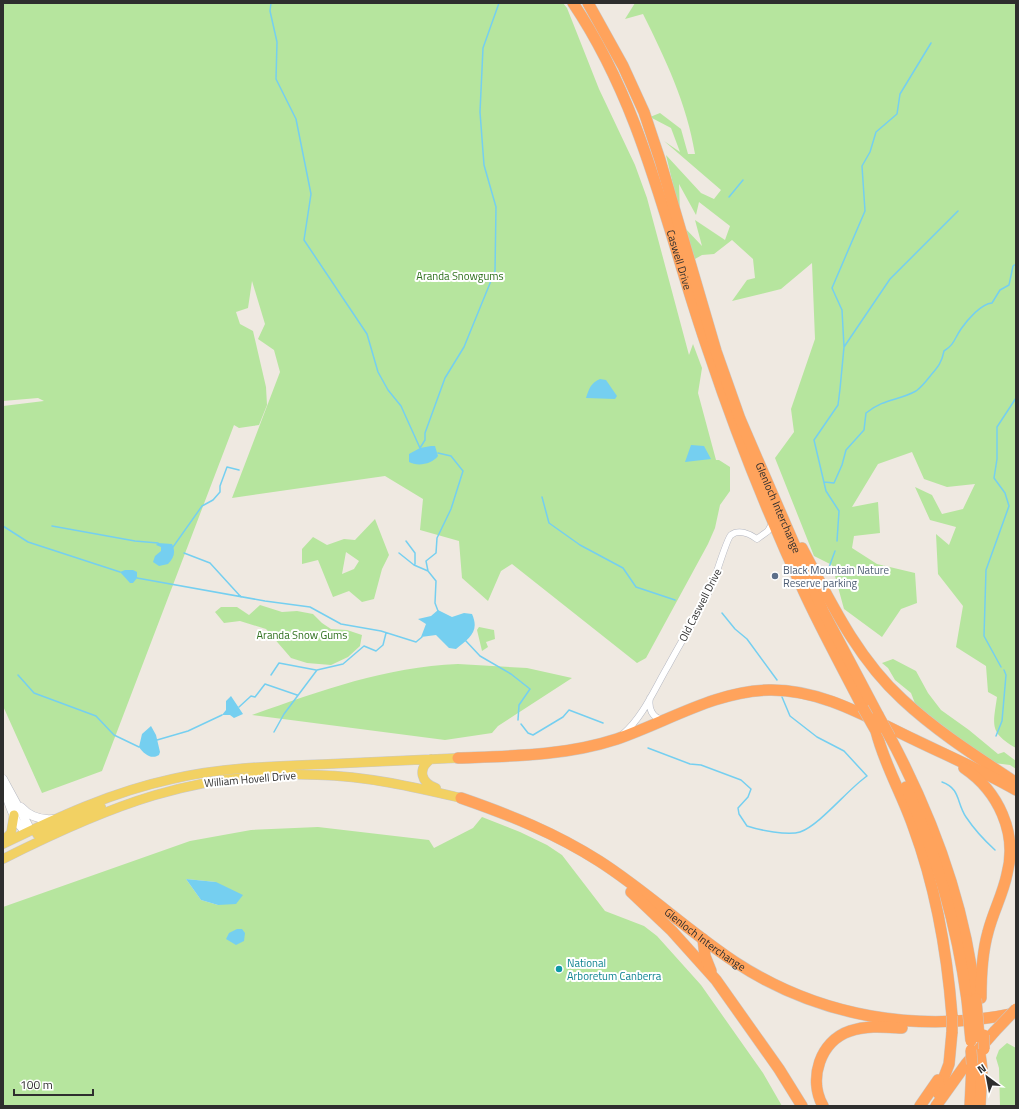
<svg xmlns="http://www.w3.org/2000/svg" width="1019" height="1109" font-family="'Titillium Web',sans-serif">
  <rect width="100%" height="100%" fill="#efe9e1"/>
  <path fill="#b6e59e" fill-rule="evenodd" d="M3,3h560l4,5 32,81 36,76 12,33 42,157 4,-11 9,24 -4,25 18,67h3l11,7v24l-10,14 -5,23 -7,16 -62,114 -9,5 -125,-99 -11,7 -13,30 -26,-23 -3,-37 -39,-11 3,-31 -38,-23 -153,22 48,-126 -6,-22 -16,-11 7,-15 -13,-43 -4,27 -12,4 4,12 13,7 13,56 1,18 -8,20 -20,3 -5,-3 -132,346 -60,22 -39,-87v-300l41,-5 -6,-3 -35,3z
    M635,3h381v745c-27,-16 -23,-22 -19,-51l-9,-5 -2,-26 -30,-19 7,-41 -25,-32 -2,-40 13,11 7,-18 -26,-7 -15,-33 17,8 10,19 21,-5 12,-25 -28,3 -23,-8 -12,-27 -34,12 -26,43 26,-5 2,31 -26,3 -2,12 25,16 38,9 2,30 -16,6 -19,28 -38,-28 -12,-44 -18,-9 -39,-98 19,-26 -3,-23 24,-70 -3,-76 -31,26 -49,12 15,-21 8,-2 -2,-19 -21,-19 -18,14 -12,1 -7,4 -11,-32 18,19 -7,-26 30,20 5,-14 -31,-24 -3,13 -17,-31 1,30 -14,-59 35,38 13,6 7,-9 -57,-49 16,11 -9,-24 -21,-11 10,-4 21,16 7,25h7c-8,-50 -30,-96 -52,-140l-18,5z
    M375,519l14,36 -7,14 -8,30 -12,3 -13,-11 -16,6 -15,-37 -16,4v-15l11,-12 14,8 17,-6 11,1zM346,552l13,9 -5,8 -12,5z
    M260,605l22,7 15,-1 16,3 9,9 9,6 16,1 15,5 -2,11 -12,11 -17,8 -24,-2 -16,-5 -25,-29 -26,-8 -16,2 -9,-11 6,-5h16l12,8z
    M479,627l15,3 1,9 -9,3 2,5 -6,4 -5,-21z
    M893,659l23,12 12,22 13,17 28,20 29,24 6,-2 12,9v8l-6,-4 -16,-2 -44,-29 -34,-28 -5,-13 -16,-13 -7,-12 -6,-5z
    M458,664l69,4 45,10 -74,48 -6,7 -47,7 -193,-25c68,-24 133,-48 206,-51z
    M482,817l38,15 27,13 15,10 43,56 39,15 13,10 44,49 62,88 19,33h-779v-199l187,-66 61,-11 67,-3 111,13 5,8 39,-20zM186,879l30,3 2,23 -17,-5z
    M1007,1043l9,5v58h-16l-1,-38 -3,-10 3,-8z"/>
  <path fill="#75cff0" d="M600,379l6,1 11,16 -2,3 -29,-1c3,-10 5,-15 14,-19z
    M691,445l13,1 7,13 -26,3z
    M431,446h4l3,10c-6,8 -20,11 -29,6v-8l11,-6z
    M158,543l14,1c4,8 2,14 -4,20l-9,2 -6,-4 2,-6 6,-5v-4l-5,-2z
    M125,570h8l4,2v6l-4,5h-3l-10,-11z
    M438,610l14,7 12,-4 8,1c8,18 -3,24 -16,35l-7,-1 -13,-13 -15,2 5,-13 -8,-5 13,-3z
    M231,696l12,18 -9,4 -4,-3h-8l4,-5v-9z
    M151,726l5,9 4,17 -1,3c-8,5 -15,-1 -20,-8l3,-13z
    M186,879l30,3 27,13 -7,9 -18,1 -17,-5z
    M237,929h5l3,4 -1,8 -8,4 -10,-6 3,-6z"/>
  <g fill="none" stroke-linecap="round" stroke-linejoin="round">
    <path stroke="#75cff0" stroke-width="1.5" d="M271,3l-1,8 7,31 -1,37 20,40 15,75 -7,46 63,94 11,38 10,18 13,16 19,42
      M729,197l14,-17
      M844,347l46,-68 68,-68
      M420,448l5,-8v-7l20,-55 19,-31 31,-76 1,-64 -12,-42 -4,-53 3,-64 16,-45
      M438,453l13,3 12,15 -12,38 -14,29 -1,15 -10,8 2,10 8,10 -1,22 3,8
      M824,482l10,1 8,-18 4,-15 18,-20 2,-17c19,-15 32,-12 50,-22 6,-4 11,-11 15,-16 7,-8 11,-13 13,-24 11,-7 10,-12 17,-22 7,-10 20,-25 31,-26l8,-13 9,-5 4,-19 3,-2
      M542,497l7,26 31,22 43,23 13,19 39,13
      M3,526l25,16 92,30
      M52,526l83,15 23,2
      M406,541l9,12v11
      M837,541l2,-30 -13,-20 -12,-51 24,-35 2,-16 4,-42 -2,-37 -10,-22 33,-77 -3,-45 8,-14 6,-20 21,-18 3,-20 31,-51
      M173,547l29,-41 11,-6 7,-8v-6l7,-19 12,3
      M184,553l26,10 31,34
      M399,553l15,12 14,6
      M827,573l8,-22
      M137,578l128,23 45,6 31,17 40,7 35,11 6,-5
      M722,613l13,16 12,10 30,41
      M465,640l15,16 31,18 19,15 -11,16 -1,15
      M1001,667l-17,-31 2,-66 23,-64 -4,-13 -11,-15 3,-19v-32l19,-29
      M18,675l16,18 62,23 18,19 25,12
      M271,675l8,-12 37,7
      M239,707l12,-11 4,1 10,-13 32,11
      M521,724l7,9 5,2 30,-18 6,-7 34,13
      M274,732l10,-18 33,-44 26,-6 21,-18 12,5 7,-6 3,-12
      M996,736l6,-15 4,-46 -2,-5
      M157,740l31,-9 34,-16
      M648,748l42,16 11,1 40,15 10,9 -3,8 -10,11 1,6 8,12c12,4 41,10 53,6 20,-7 48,-43 67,-56l-23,-25 -27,-14 -27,-21 -8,-19
      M942,782c19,7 14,20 24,35 8,12 18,23 29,33"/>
    <g stroke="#b4b7c1" stroke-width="7">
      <path id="minor" d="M650,698c-2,10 2,20 13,22
        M623,734c20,-17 32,-46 45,-68 15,-28 32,-54 45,-83 3,-8 14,-45 18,-48 8,-6 19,-1 26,4l11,-8 5,-9"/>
    </g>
    <g stroke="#b4b7c1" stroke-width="9">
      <path id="secondary" d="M3,779l25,46v7c-14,-5 -19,-31 -25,-44
        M21,807c9,10 20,13 32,12"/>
    </g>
    <g stroke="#c9c9c9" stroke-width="10">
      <path id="primary" d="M431,759c-14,10 -10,24 5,29
        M37,834l64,-27
        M3,841l8,-8 3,-18
        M3,844c55,-27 109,-52 169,-65 51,-12 104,-13 156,-15 44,-2 87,-4 130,-6
        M3,859c105,-53 194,-89 315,-84 48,1 96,12 143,23"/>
    </g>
    <g stroke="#c9c9c9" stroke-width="12">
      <g id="motorway">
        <path id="s1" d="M573,3c72,107 94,230 136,350 27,81 59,161 95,239 18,39 39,77 59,116"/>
        <path id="s2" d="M588,3l35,63 21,46 16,48 56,191 24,68 83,192 55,104"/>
        <path d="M802,548c28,53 55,110 100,151 33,31 72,56 110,81"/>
        <path d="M876,731c8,33 26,63 37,95 23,62 34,125 39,190"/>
        <path d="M890,737c43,81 75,167 85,258"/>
        <path d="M458,758c54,-2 107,-2 159,-19 50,-17 98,-48 152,-49 52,-1 98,27 144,49 35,17 70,32 103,51"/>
        <path d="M964,768c34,23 54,65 43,106 -4,20 -14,38 -19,58 -6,21 -7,44 -7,66"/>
        <path d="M906,787c31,68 51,139 61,213"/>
        <path id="s3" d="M461,798c49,17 94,35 138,63 47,30 89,70 136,101 84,55 184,72 281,51"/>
        <path d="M631,892l41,39 44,49 63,89 23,37"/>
        <path d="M703,939l2,17 6,15"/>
        <path d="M938,1093l11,-29 3,-32"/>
        <path d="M823,1106c-15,-27 -3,-65 27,-75 17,-6 35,-4 52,-3"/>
        <path d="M920,1106l18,-26"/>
        <path d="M936,1106l30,-42 29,-33"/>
        <path d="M970,1106l2,-42"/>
        <path d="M980,1106l2,-37 -2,-15"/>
      </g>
    </g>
    <use href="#minor" stroke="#fff" stroke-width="6"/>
    <use href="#secondary" stroke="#fff" stroke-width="8"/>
    <use href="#primary" stroke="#f2d163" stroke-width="9"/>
    <use href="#motorway" stroke="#ffa35c" stroke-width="11"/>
    <g stroke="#c9c9c9" stroke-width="12" stroke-linecap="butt">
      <path id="motorway-bridge" d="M863,708l13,23
        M878,715l12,22
        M976,999l3,38
        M967,1000l4,41
        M952,1016v16
        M995,1031l21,-22
        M984,1035v14
        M971,1050l1,14"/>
    </g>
    <use href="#motorway-bridge" stroke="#ffa35c" stroke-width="11"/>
  </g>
  <circle fill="#5c6f8a" stroke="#fff" stroke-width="1.5" cx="775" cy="576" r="4"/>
  <circle fill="#0f9aa8" stroke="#fff" stroke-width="1.5" cx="559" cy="969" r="4"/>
  <g text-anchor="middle" stroke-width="4" stroke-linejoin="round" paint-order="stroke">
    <g font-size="11" fill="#2e2e2e" stroke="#fff">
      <text dy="4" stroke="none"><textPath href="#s1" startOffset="279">Caswell Drive</textPath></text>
      <text dy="4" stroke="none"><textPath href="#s2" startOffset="541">Glenloch Interchange</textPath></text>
      <text transform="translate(700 605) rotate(-63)" y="4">Old Caswell Drive</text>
      <text transform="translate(250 779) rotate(-5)" y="4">William Hovell Drive</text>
      <text dy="4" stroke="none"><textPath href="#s3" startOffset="284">Glenloch Interchange</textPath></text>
    </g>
    <g font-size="11" fill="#2c6e1b" stroke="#fff">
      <text x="460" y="280">Aranda Snowgums</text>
      <text x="302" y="639">Aranda Snow Gums</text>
    </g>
    <g font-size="11" fill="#4e5e75" stroke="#fff" text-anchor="start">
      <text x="783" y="574">Black Mountain Nature<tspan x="783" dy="13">Reserve parking</tspan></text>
    </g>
    <g font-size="11" fill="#0d838f" stroke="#fff" text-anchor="start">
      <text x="567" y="967">National<tspan x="567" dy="13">Arboretum Canberra</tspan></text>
    </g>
  </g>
  <rect width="1019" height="1109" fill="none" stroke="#2e2e2e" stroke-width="8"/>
  <g transform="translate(987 1077) rotate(328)" stroke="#ffffff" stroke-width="3" paint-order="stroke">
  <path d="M0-3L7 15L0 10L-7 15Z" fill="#2e2e2e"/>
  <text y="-6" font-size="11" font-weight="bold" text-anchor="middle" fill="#2e2e2e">N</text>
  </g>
  <path d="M14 1089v6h79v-6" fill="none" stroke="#2e2e2e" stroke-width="2"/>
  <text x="20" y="1089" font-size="12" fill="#2e2e2e" stroke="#ffffff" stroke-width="3" paint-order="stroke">100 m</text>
</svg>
